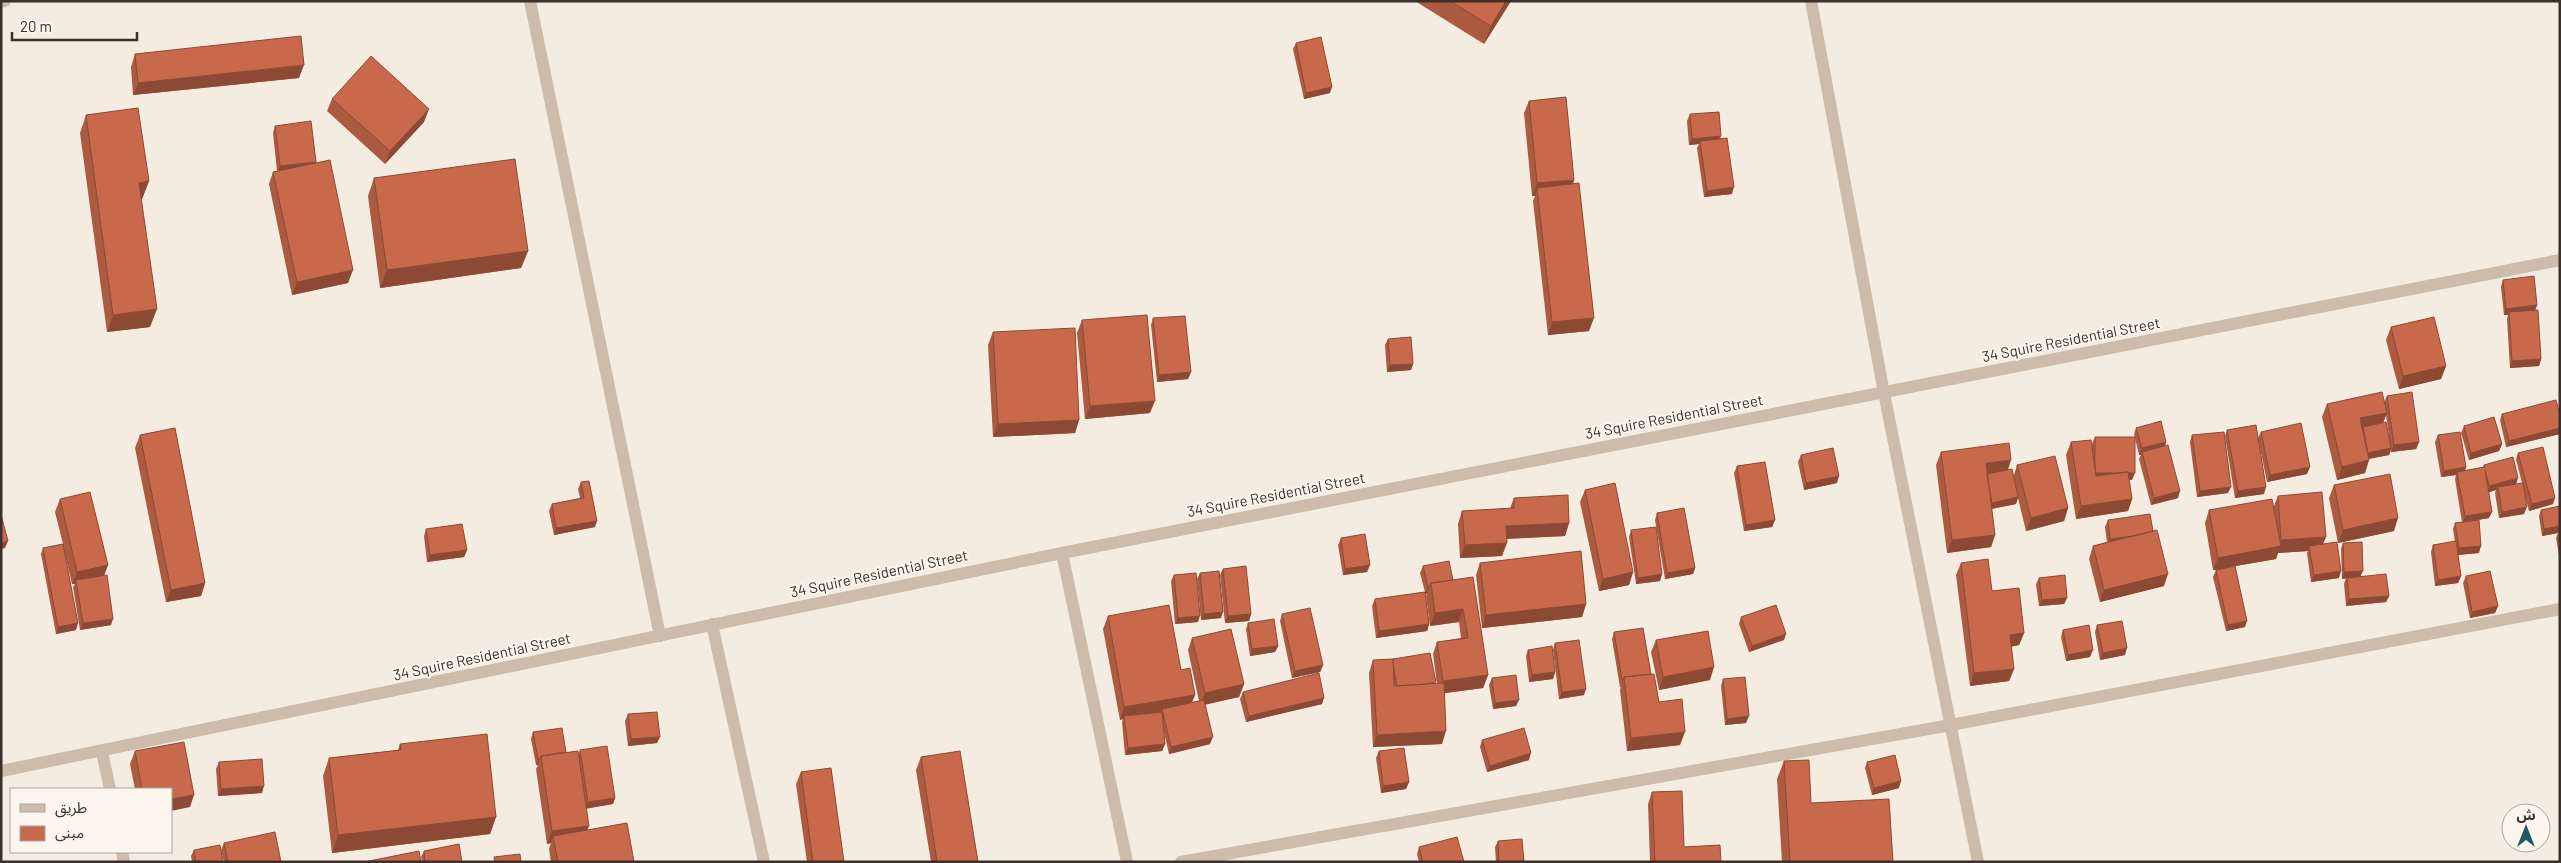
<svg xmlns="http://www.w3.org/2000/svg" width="2561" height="863" font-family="Barlow,'Noto Sans Arabic',sans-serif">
  <rect width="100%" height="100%" fill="#f4ebe1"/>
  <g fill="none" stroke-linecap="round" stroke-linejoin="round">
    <path stroke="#cdbbac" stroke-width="12" d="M530,1l130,635
      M1811,1l73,392 94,469
      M1,2l4,-1
      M1062,553l65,309
      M712,624l52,238
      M102,752l8,37
      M122,852l2,10
      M1181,862l770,-137 609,-116"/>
    <path stroke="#cdbbac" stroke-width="12" d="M1,771l1061,-218 1498,-293"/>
  </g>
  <path fill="#ac5a40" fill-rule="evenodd" d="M1415,1h96l-27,43z
    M1296,43l34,50 -26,6 -11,-50z
    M135,54l164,24 -166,17 -2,-28z
    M332,99l92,23 -39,42 -58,-53z
    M1529,101l45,79 -1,4 16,147 -41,4 -15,-134 2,-5h-3l-8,-83z
    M1690,114l30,25 12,55 -28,3 -7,-49 2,-4 -10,1 -2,-24z
    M86,115l63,66 -7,18h-1l9,128 -43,5 -27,-199z
    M275,126l41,36v1l32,120 -56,12 -23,-111 4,-12 4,-1 -4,-38z
    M374,178l154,73 -7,17 -141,20 -12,-92z
    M2503,280l34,25 -2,5 6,49 -2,7 -29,2 -3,-49 1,-4h-4l-3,-28z
    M1153,318l38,54 -3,7 -31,3 -6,-57z
    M1082,320l68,93 -65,6 -8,-86z
    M2391,327l55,39 -5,13 -42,10 -13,-49z
    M993,332l86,88 -4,13 -82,4 -5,-92z
    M1388,339l25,25 -2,6 -24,2 -2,-27z
    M2387,396l32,46 -3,7 -25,3v-2l-2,5 -20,4 -4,14 -28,7 -15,-63 5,-13 57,-2zM2386,415l3,21 -6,-13z
    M2502,414l58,1v19l-54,13 -6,-27z
    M2464,426l38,18 -3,7 -30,9 -8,-27z
    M2136,428l30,14 -1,4 13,52 -27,7 -12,-46 2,-4h-2l-4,-17 -3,42h-3l3,19 -4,12 -52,8 -10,-64 5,-13 21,8v-6l3,-7h40l-1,-3z
    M2227,430l37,64 -29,4 -10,-62z
    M2261,432l46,42 -40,8 -9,-44z
    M140,435l65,148 -4,13 -35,6 -31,-154z
    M2192,435l36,58 -31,4 -7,-55z
    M2438,435l28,32 -1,4 18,-4 1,-2 32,19 6,-1 -6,-24 2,-6 35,51 -24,7 -5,-19v22l-25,4 -4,-25 1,-3 -8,2 1,26 -11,2 1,33 -21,2 3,21 -3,7 -23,3 -4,-34 2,-7 22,-3 -2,-13 2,-6 7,-1 -7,-43 1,-4 -15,2 -6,-35z
    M1941,452l67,18 6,5 3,-10 51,43 -4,13 -38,10 -8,-33 -2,6 -24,5 3,26 -4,12 -44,6 -11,-88z
    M1801,455l36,28 -33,7 -6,-28z
    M1737,466l38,54 -3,7 -28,4 -10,-58z
    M581,482l14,45 -41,8 -5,-24 3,-7 28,-6 -2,-9z
    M2334,485l60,46 -56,12 -9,-45z
    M1585,490l48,82 -4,13 -30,6 -19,-89z
    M2278,496l45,48 16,34 -28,4 -4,-29 1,-2 -30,2 -2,6 -41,7 10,61 -19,4 -13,-54 3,-7h2h-5l-8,-47 4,-13 64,-2z
    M1514,498l55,25 -4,13 -58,3 -5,17 -42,2 -2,-34 4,-13 48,-3z
    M60,499l48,66 -4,11 7,49 -31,5 -7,-43 2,-3h-3l-8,-34 12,80 -20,4 -15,-80 2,-6 20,-4 -8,-32z
    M2560,506v55l-4,-23 2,-5 -16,3 -3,-20 2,-6z
    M1657,513l38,55 -2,6 -28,5 -10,-59z
    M2108,520l45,11 11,55 -64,16 -11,-43 4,-13 14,-4 -2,-15z
    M426,529l41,21 -3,7 -37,5 -3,-26z
    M1631,530l31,44 -2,7 -24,3 -7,-47z
    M1341,538l26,34 -24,3 -5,-30z
    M2343,543l18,33 28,20 -3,6 -40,4 -2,-22 2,-6 -4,1 -1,-30z
    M1480,563l106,41 -4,13 -100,11 -6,-53z
    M1961,563l31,28 32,42 -5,12 -8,2 3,22 -5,12 -39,5 -14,-111z
    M1423,566l30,14 35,95 -5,13 -38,5 -3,51 -69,3 -4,-74 4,-13 64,24 -4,-30 4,-12 24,-4 -2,-16 -29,4 -4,-30 1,-2h-2l4,30 -2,7 -51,7 -4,-32 3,-7 50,-7 -5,-19z
    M1223,569l28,45 -2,7 -24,2 -5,-48z
    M1200,573l21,45 -20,2 -4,-41z
    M1174,575l24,47 -23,2 -4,-43z
    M2466,576l32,30 -3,7 -25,5 -7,-35z
    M2039,578l28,20 -3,6 -25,2 -3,-22z
    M1282,614l41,51 -3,7 -28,6 -12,-57z
    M1108,616l73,54 14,25 -3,7 7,-1 -11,-51 4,-12 52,46 -5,13 -34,7 5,40 -41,10 -5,-22 1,12 -3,7 -37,4 -3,-33 1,-3 -3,1 -17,-91z
    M1741,617l43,23 -35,12 -10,-28z
    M1248,623l30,23 -3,6 -25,4 -4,-27z
    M2097,625l28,30 -25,5 -5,-28z
    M2063,630l27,27 -24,4 -5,-24z
    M1614,632l37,42 8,28 21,43 -53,6 -7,-61 1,-3h-1l-8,-48z
    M1656,640l54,40 -51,10 -8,-38z
    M1555,643l29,52 -25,4 -6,-49z
    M1528,650l27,22 -2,7 -24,3 -3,-26z
    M1492,678l24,28 -23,3 -4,-24z
    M1723,679l23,44 -21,2 -4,-39z
    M1243,692l79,12 -76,18 -6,-23z
    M628,714l29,29 -29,3 -3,-25z
    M533,732l33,20 12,3 2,-5 35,48 -2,6 -27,4 1,22 47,32h-83l-2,-13 2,-6 -4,1 -11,-75 2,-4h-2l-5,-26z
    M1482,740l47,20 -42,12 -7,-25z
    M400,744l96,73 -6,17 -158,19 -9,-77 6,-18 69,-8z
    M135,751l55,56 -19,-18h-36l-5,-25z
    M1379,751l30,31 -3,7 -25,4 -5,-35z
    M921,757l57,105h-47l-15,-92z
    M1784,761l27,42 82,59h-111l-5,-83z
    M219,762l43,31 -44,3 -2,-27z
    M1867,762l32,26 -27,7 -7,-27z
    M801,772l43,90h-37l-11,-78z
    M1652,792l32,55 37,15h-71l-2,-58z
    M1498,841l26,21h-28l-1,-15z
    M224,843l57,19h-57l-3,-12z
    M1419,847l45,15h-45l-2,-8z
    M194,850l29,12h-31l-1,-6z
    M424,851l38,11h-40l-1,-5z"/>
  <path fill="#8c4a34" d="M1506,1h5l-27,43 7,-18z
    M304,65l-5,13 -166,17 5,-12z
    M1332,87l-2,6 -26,6 2,-6z
    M429,109l-5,13 -39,42 5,-13z
    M1721,136l-2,6 -19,-1 -1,3 -10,1 3,-6z
    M316,162l-2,6 -36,4 2,-6z
    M1574,180l-4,12 -33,-4 -2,8h-3l5,-13z
    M149,181l-7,18 -9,1 6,-17z
    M1734,187l-2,7 -28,3 3,-6z
    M528,251l-7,17 -141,20 7,-18z
    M353,270l-5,13 -56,12 5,-13z
    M2537,305l-2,6 -26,1 -1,3h-4l2,-6z
    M157,309l-7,18 -43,5 6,-17z
    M1594,318l-5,13 -41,4 4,-13z
    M2541,359l-2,7 -29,2 2,-7z
    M1413,364l-2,6 -24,2 3,-7z
    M2446,366l-5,13 -42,10 4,-13z
    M1191,372l-3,7 -31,3 2,-7z
    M1155,401l-5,12 -65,6 5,-13z
    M2387,413l-5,12 -19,2 -1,2 -2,-11z
    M1079,420l-4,13 -82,4 5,-13z
    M2560,428v6l-54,13 3,-6z
    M2166,442l-2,7 -22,3 -1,3h-2l3,-7z
    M2419,442l-3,7 -25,3 3,-7z
    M2502,444l-3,7 -30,9 2,-7z
    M2391,448l-2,7 -23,4 2,-6z
    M2011,460l-4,13 -26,3 5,-13z
    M2369,460l-4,13 -28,7 5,-13z
    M2310,467l-3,7 -40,8 3,-7z
    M2466,467l-2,7 -7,-2 -1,3 -15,2 3,-6z
    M2095,473h40l-3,7h-40z
    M1839,476l-2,7 -33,7 2,-7z
    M2518,478l-2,7 -18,2 -2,3 -9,3 2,-7z
    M2231,487l-3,6 -31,4 3,-6z
    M2266,487l-2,7 -29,4 3,-7z
    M2180,491l-2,7 -27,7 3,-7z
    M2018,497l-2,7 -26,5 2,-6z
    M2555,498l-2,6 -24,7 3,-7z
    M2132,499l-4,12 -52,8 5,-13z
    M2527,507l-3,7 -25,4 3,-6z
    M2068,508l-4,13 -38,10 5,-13z
    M2492,512l-3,6 -26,4 2,-6z
    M2398,518l-4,13 -56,12 5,-13z
    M1775,520l-3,7 -28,4 2,-6z
    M597,521l-2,6 -41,8 2,-7z
    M1569,523l-4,13 -64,3 5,-13z
    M2560,526v7l-2,-2v2l-16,3 2,-7z
    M2153,533l-45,12 2,-6z
    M1995,535l-4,12 -44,6 5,-13z
    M2326,537l-5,12 -12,-3 -1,5 -30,2 -2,6 -63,11 5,-12 60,-12 3,-6z
    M8,541l-3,7 -4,1v-6z
    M1507,543l-5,13 -42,2 5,-13z
    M2481,546l-2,7 -23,2 3,-7z
    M467,550l-3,7 -37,5 3,-7z
    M108,565l-5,12 -27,3 -1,4h-3l5,-12z
    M1370,565l-3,7 -24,3 2,-6z
    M1695,568l-2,6 -28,5 2,-6z
    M2341,571l-2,7 -28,4 3,-7z
    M2363,571l-3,6 -18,2 2,-7z
    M1633,572l-4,13 -30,6 4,-12z
    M1662,574l-2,7 -24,3 2,-6z
    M2168,574l-4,12 -64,16 4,-12z
    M2461,576l-3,7 -23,3 3,-6z
    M205,583l-4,13 -35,6 5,-12z
    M1428,587h1l-2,7h-2z
    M2389,596l-3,6 -40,4 3,-7z
    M2067,598l-3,6 -25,2 3,-6z
    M1586,604l-4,13 -100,11 4,-13z
    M2498,606l-3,7 -25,5 2,-6z
    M1463,609l-4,13 -29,4 5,-13z
    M1223,612l-2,6 -20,2 3,-6z
    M1251,614l-2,7 -24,2 3,-7z
    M1200,616l-2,6 -23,2 3,-6z
    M113,619l-2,6 -31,5 3,-7z
    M2247,621l-2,6 -19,4 2,-6z
    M78,623l-2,7 -20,4 2,-7z
    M1429,624l-2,7 -51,7 3,-7z
    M2024,633l-5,12 -14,2 5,-12z
    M1786,634l-2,6 -35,12 3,-6z
    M1278,646l-3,6 -25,4 2,-7z
    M2127,648l-2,7 -25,5 3,-7z
    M2093,650l-3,7 -24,4 2,-6z
    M1323,665l-3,7 -28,6 3,-7z
    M1714,667l-4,13 -51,10 4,-13z
    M2014,669l-5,12 -39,5 4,-13z
    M1555,672l-2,7 -24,3 3,-7z
    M1488,675l-5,13 -45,6 5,-13z
    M1244,684l-5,13 -39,9 5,-13z
    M1586,689l-2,6 -25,4 3,-7z
    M1195,695l-5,12 -28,2 -1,3 -37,4 -1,3 -3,1 4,-13z
    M1324,698l-2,6 -76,18 3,-6z
    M1519,700l-3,6 -23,3 2,-6z
    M1749,716l-3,7 -21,2 2,-6z
    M1446,731l-4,13 -69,3 4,-12z
    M1685,732l-5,13 -53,6 4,-13z
    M660,737l-3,6 -29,3 3,-7z
    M1213,737l-3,7 -41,10 2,-7z
    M1165,744l-3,7 -37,4 3,-7z
    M1531,753l-2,7 -42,12 3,-6z
    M540,758l-2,7h-2l2,-6z
    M1901,781l-2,7 -27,7 2,-7z
    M1409,782l-3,7 -25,4 2,-7z
    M264,786l-2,7 -44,3 3,-7z
    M194,795l-4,12 -19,4v-12z
    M615,798l-2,6 -28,5 3,-7z
    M496,817l-6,17 -158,19 6,-18z
    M589,826l-5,12 -31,-2 -2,7 -4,1 5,-13z"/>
  <path fill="#c8694b" stroke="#8c4a34" d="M1450,1h56l-15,25z
    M301,36l3,29 -166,18 -3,-29z
    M1321,37l11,50 -26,6 -10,-50z
    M371,56l58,53 -39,42 -58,-52z
    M1566,97l8,83 -37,3 -8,-82z
    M138,108l11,73 -10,2 18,126 -44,6 -27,-200z
    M1719,112l2,24 -29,3 -2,-25z
    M311,121l5,41 -36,4 -5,-40z
    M1727,138l7,49 -27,4 -7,-50z
    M515,159l13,92 -141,19 -13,-92z
    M330,160l23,110 -56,12 -24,-110z
    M1579,183l15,135 -42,4 -15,-134z
    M2534,276l3,29 -31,4 -3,-29z
    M2538,310l3,49 -29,2 -3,-49z
    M1147,315l8,86 -65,5 -8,-86z
    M1185,316l6,56 -32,3 -6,-57z
    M2434,317l12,49 -43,10 -12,-49z
    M1075,328l4,92 -81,4 -5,-92z
    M1411,337l2,27 -23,1 -2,-26z
    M2382,392l5,21 -27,5 9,42 -27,7 -15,-63z
    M2412,392l7,50 -25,3 -7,-49z
    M2556,400l4,15v13l-51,13 -7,-27z
    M2494,417l8,27 -31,9 -7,-27z
    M2161,421l5,21 -24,6 -6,-20z
    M2386,422l5,26 -23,5 -5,-26z
    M2301,423l9,44 -40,8 -9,-43z
    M2256,425l10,62 -28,4 -11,-61z
    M175,428l30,155 -34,7 -31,-155z
    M2224,432l7,55 -31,4 -8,-56z
    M2460,432l6,35 -22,4 -6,-36z
    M2095,437h40v36h-7v-1l-12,1h-20l-1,-7z
    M2091,440l5,36 32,-4 4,27 -51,7 -10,-64z
    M2009,443l2,17 -25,3 9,72 -43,5 -11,-88z
    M2168,445l12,46 -26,7 -12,-46z
    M2543,447l12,51 -23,6 -14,-51z
    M1833,448l6,28 -33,7 -5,-28z
    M2055,456l13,52 -37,10 -14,-53z
    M2513,457l5,21 -29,8 -4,-16 7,42 -27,4 -8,-44 28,-5 -1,-2z
    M1765,462l10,58 -29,5 -9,-59z
    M2012,469l6,28 -26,6 -5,-29z
    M2390,474l8,44 -55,12 -9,-45z
    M589,481l8,40 -41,7 -4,-24 32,-6 -3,-16z
    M1615,483l18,89 -30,7 -18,-89z
    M2523,483l4,24 -25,5 -4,-25z
    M90,492l18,73 -31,7 -17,-73z
    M2322,492l4,45 -45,3 -3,-44z
    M1568,495l1,28 -63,3 1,17 -42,2 -3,-34 52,-3v-10z
    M2272,499l9,47 -63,12 -9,-48z
    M2560,506v20l-16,3 -3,-19z
    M1684,508l11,60 -28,5 -10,-60z
    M2150,514l3,17 -19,5 -24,3 -2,-19z
    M1,515l7,26 -7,2z
    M2479,520l2,26 -22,2 -4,-25z
    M462,524l5,26 -37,5 -4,-26z
    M1656,527l6,47 -24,4 -7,-48z
    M2157,530l11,44 -64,16 -11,-44z
    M1365,534l5,31 -25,4 -4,-31z
    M2456,541l5,35 -23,4 -5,-35z
    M2337,542l4,29 -27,4 -5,-29z
    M2362,542l1,29 -19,1 -1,-29z
    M63,544l15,79 -20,4 -15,-79z
    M1581,551l5,53 -100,11 -6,-52z
    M1988,559l4,32 27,-3 5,45 -14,2 4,34 -40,4 -13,-110z
    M1449,561l4,19 -22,3 -2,4h-1l-5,-21z
    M1246,566l5,48 -23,2 -5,-47z
    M2235,566l12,55 -19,4 -12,-55z
    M1219,571l4,41 -19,2 -4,-41z
    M2490,571l8,35 -26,6 -6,-36z
    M1196,573l4,43 -22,2 -4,-43z
    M2386,574l3,22 -40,3 -2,-21z
    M107,575l6,44 -30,4 -7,-43z
    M2065,575l2,23 -25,2 -3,-22z
    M1473,577l15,98 -45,6 -6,-39 31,-4 -5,-29 -28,4 -4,-30z
    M1425,592l4,32 -50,7 -4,-32z
    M1169,605l12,65 9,-2 5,27 -71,12 -16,-91z
    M1776,605l10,29 -34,12 -11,-29z
    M1310,608l13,57 -28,6 -13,-57z
    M1274,619l4,27 -26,3 -4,-26z
    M2122,621l5,27 -24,5 -6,-28z
    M2089,625l4,25 -25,5 -5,-25z
    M1643,628l8,46 -27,3 -1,3h-1l-8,-48z
    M1231,629l13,55 -39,9 -13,-55z
    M1708,631l6,36 -51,10 -7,-37z
    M1579,640l7,49 -24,3 -7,-49z
    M1552,646l3,26 -23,3 -4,-25z
    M1430,653l6,29 -10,2 -29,2 -3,-16 -1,-11z
    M1393,659l1,27 50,-3 2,48 -69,4 -4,-75z
    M1319,673l5,25 -75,18 -6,-24z
    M1654,674l5,28 23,-3 3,33 -54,6 -7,-61z
    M1516,675l3,25 -24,3 -3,-25z
    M1745,677l4,39 -22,3 -4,-40z
    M1204,700l9,37 -42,10 -9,-38z
    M657,712l3,25 -29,2 -3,-25z
    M1162,712l3,32 -37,4 -4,-32z
    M562,728l4,24 -25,4 -1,2 -2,1 -5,-27z
    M1524,728l7,25 -41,13 -8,-26z
    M487,734l9,83 -158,18 -9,-77 72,-8 -1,-6z
    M184,742l10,53 -23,4v-10h-29l-7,-38z
    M607,746l8,52 -27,4 -8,-52z
    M1404,748l5,34 -26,4 -4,-35z
    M578,751l11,75 -37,5 -11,-75z
    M960,751l18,111h-41l-16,-105z
    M1895,755l6,26 -27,7 -7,-26z
    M262,759l2,27 -43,3 -2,-27z
    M1809,760l2,43 78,-4 4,63h-103l-6,-101z
    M831,768l13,94h-31l-12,-90z
    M1682,791l2,56 36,-2 1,17h-66l-3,-70z
    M627,823l7,39h-76l-5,-26z
    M275,832l6,30h-53l-4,-19z
    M1457,837l7,25h-41l-4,-15z
    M1522,839l2,23h-25l-1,-21z
    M459,844l3,18h-37l-1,-11z
    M220,845l3,17h-27l-2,-12z
    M419,851l2,11h-57z
    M520,854l1,8h-26l-1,-5z"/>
  <g text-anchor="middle" stroke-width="4" stroke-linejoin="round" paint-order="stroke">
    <g font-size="15" fill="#3b302b" stroke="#fbf5ee">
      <text transform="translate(2071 340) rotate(-11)" y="5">34 Squire Residential Street</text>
      <text transform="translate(1674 417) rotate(-11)" y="5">34 Squire Residential Street</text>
      <text transform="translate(1276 495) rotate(-11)" y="5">34 Squire Residential Street</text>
      <text transform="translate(879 574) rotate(-12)" y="5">34 Squire Residential Street</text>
      <text transform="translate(482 657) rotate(-12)" y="5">34 Squire Residential Street</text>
    </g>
  </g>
  <rect width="2561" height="863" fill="none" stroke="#3b302b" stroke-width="5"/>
  <rect x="10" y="788" width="162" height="65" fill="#fbf5ee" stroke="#aea6a0"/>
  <rect x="20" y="804" width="25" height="8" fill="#cdbbac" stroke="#aea6a0"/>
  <text x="55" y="813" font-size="15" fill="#3b302b">طريق</text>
  <rect x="20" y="826" width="25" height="15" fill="#c8694b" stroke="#aea6a0"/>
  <text x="55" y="838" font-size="15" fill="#3b302b">مبنى</text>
  <g transform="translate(2526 828)"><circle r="24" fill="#fbf5ee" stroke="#aea6a0"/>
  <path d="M0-4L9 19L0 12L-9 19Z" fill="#1f5a5e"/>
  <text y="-8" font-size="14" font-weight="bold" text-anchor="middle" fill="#3b302b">ش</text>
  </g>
  <path d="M12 32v8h125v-8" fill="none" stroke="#3b302b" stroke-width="2.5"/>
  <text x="20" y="32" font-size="15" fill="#3b302b" stroke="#fbf5ee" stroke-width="4" paint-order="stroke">20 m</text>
</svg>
